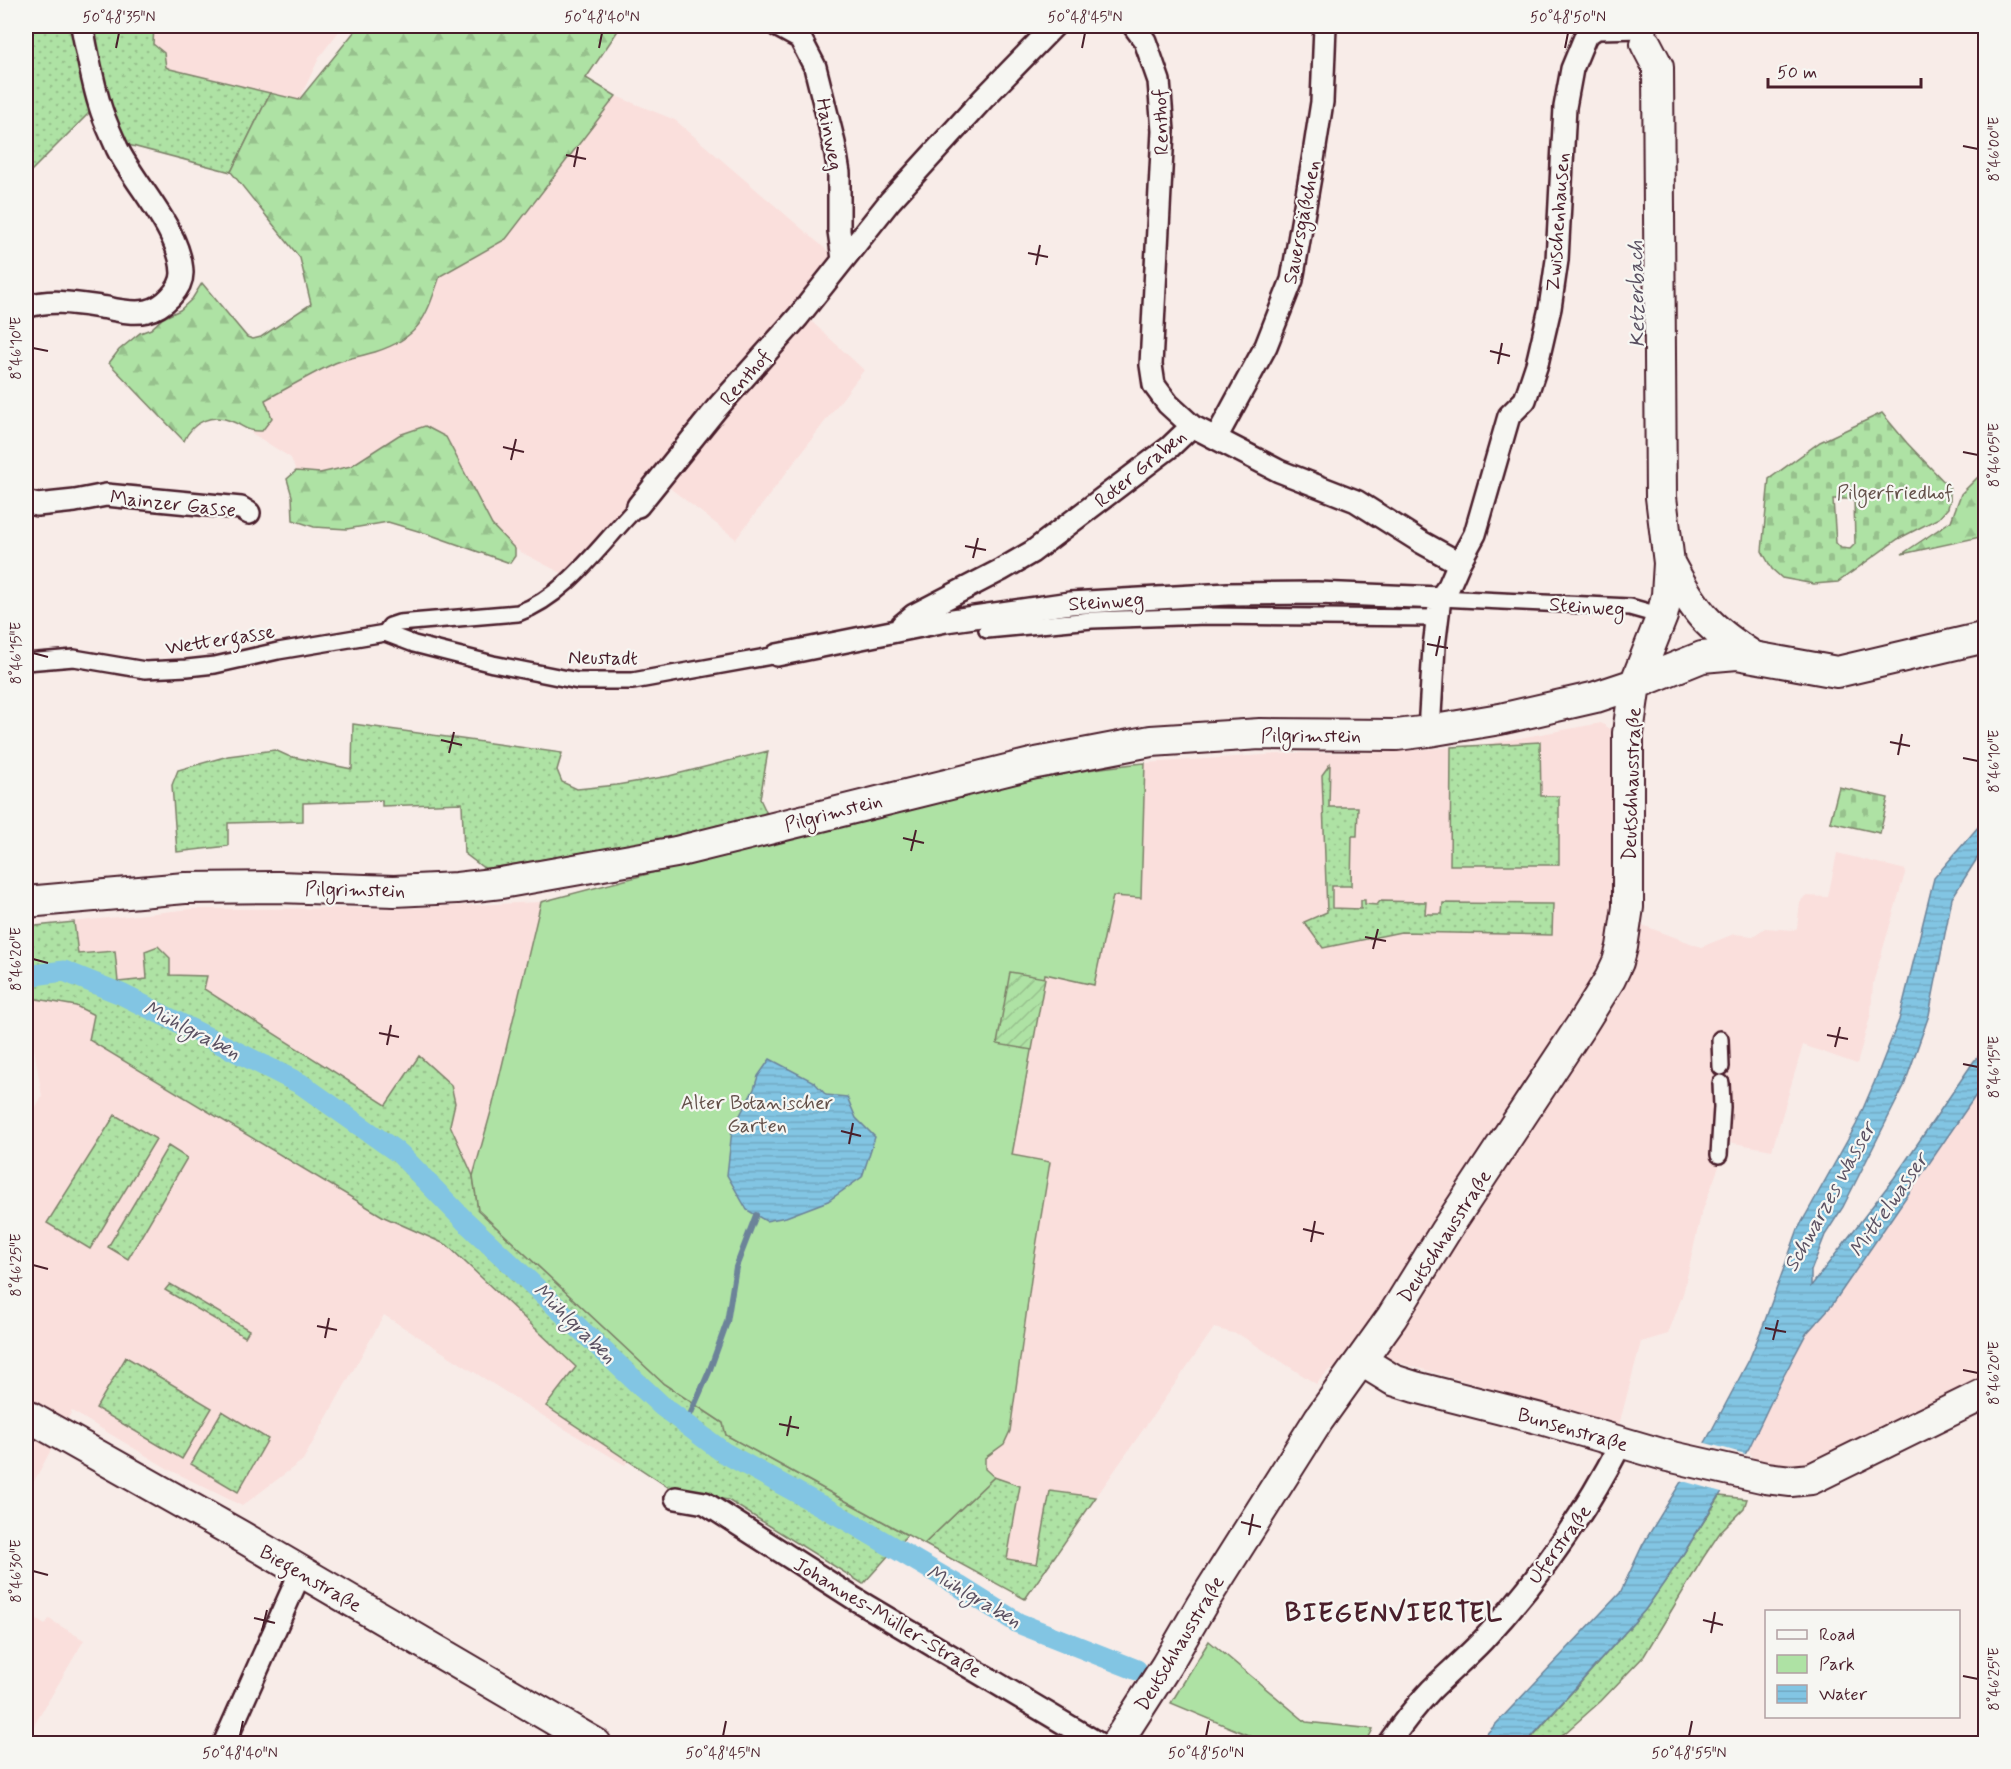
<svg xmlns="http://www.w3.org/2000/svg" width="2011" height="1769" font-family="Mynerve,sans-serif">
  <defs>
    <pattern id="grass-dots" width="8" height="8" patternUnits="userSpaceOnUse" patternTransform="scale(1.5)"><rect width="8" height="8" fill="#aee2a4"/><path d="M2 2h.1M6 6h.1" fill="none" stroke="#97c18d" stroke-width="1.8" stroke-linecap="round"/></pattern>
    <pattern id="forest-firs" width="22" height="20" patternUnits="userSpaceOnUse" patternTransform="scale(1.5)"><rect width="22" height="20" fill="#aee2a4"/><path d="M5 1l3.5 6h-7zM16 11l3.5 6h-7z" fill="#97c18d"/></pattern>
    <pattern id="cemetery-stones" width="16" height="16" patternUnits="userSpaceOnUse" patternTransform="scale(1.5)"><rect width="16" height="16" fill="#aee2a4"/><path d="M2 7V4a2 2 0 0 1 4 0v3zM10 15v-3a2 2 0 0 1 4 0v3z" fill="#97c18d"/></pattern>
    <pattern id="garden-furrows" width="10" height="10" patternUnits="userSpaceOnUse" patternTransform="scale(1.5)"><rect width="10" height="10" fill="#aee2a4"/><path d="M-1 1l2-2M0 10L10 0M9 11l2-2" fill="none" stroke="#97c18d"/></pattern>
    <pattern id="water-rules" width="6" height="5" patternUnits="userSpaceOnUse" patternTransform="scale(1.5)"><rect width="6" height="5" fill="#82c5e3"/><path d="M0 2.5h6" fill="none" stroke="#72a9c3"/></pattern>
  </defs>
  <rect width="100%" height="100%" fill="#f8ece8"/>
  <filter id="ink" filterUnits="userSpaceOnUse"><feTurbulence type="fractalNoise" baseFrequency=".0167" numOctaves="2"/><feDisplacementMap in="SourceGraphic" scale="12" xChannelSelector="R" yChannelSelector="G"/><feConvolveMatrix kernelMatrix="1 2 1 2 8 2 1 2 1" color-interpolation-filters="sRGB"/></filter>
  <g filter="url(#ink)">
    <path fill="#fadfdc" d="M154,26h189l-23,30 -21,44 -129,-31 -4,-2 -2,-14 -11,-9z
      M616,96l59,24 161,138 -40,49 68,63 -128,169 -82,-63 -89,99 -50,-26 -23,-24 -46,-88 -47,-2 -48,31 -32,7 -23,-2 -5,-13 -41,-26 12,-1 3,-31 72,-38 37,-10 30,-13 13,-11 11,-16 12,-36 66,-37z
      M1601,723l11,7 4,69 2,117 83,31 33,-13 19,2 12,-8 29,2 3,-2 3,-26 5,-6 23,1 9,-44 69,17 -33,113 -2,30 -14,51 -54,-19 -31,105 -44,-8 -27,73 -18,79 -15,40 -27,8 -22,83 -236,-67 -53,11 -14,15 -76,-49 -26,-7 -189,271 -299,-164 -59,-38 -42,68 -72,-43 -169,-107 -81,145 -61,46 -72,-36 -98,-59 -46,85v-374l16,-25 -16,-97v-73l165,-18 217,-1 133,-6 121,-33 382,-91 72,-13 178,-12 97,-1 96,-8z
      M1985,1082v301l-184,86 -44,-6 -7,-8 -1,-7 32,-67 25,-47 26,-29z
      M26,1613l19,12 4,-6 35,21 -52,89 -6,7z"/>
    <path fill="url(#grass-dots)" stroke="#7c8068" stroke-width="1.5" d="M26,26h46l19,85 -64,64 -1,-28z
      M88,26h66l-1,18 11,9 2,14 4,2 100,24 -39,79 -110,-29 -16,-40z
      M353,724l209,29 -5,17 5,12 15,7 40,-4 52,-9 99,-25 -8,48 8,17 -69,17 -214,36 -21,-16 -2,-50 -80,3v-6l-79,3v18l-75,2v23l-51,6 -5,-67 6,-15 50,-14 47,-6 13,6 64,13z
      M1540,742l1,54h18v69h-109l1,-118z
      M1330,764l-1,43h29l-1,29h-5l-1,50h-19v22l29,1v-9h4v4l12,1 3,-4 46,1 -1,12h17l1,-11 110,1 -1,31 -151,-3 -78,16 -19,-26 23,-10 -5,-137z
      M74,922l4,32 37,-3 3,31 29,-3 -2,-28 13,-5 12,12v17l37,1 -3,13 182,116 33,-49 32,29 4,18 -5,22 23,51 5,34 186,174 59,39 3,12 181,100 -44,49 -135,-84 -54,-9 -128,-85 30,-39 -129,-122 -63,-28 -295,-177 5,-25 -18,-9 -50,-9v-70z
      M115,1115l41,24 -66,110 -43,-26z
      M168,1146l19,12 -59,101 -20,-12z
      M170,1284l79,46 -4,7 -80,-47z
      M126,1357l86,51 -30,51 -86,-51z
      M222,1411l46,28 -30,53 -47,-28z
      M994,1477l26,9 -13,73 30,5 13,-73 46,6 -71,102 -101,-55z
      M1720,1496l27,3 -3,9 -23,23 -18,27 -59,98 -43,45 -36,32 -16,10 -23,1 119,-134 32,-46z"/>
    <path fill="url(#forest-firs)" stroke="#7c8068" stroke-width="1.5" d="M359,26h262l-35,52 30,18 -110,143 -66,37c-14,41 -20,62 -65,76 -13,4 -28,6 -40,11 -24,11 -47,25 -70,37l7,18 -10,13c-16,1 -17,-5 -31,-10 -19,-8 -39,1 -47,20l-75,-78 10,-13 21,-17 11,-4 12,-11 17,-8 12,-11 10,-16 45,54 6,2 8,-2 50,-33 -11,-46 -69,-86 39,-79 29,7z
      M425,426l21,11 46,88 23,24v7l-5,7 -82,-29 -40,-12 -41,7 -33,-2 -21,-7 -1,-24 -5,-17 9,-8 24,2 31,-7 48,-31z
      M1985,470v66l-83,18 49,-33 10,-27z"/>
    <path fill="url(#cemetery-stones)" stroke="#7c8068" stroke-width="1.5" fill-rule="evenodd" d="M1882,413l25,30 43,45v12l-2,8 -9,10 -41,21 -60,43 -24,2 -32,-6 -10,-9 -10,-18 7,-72 51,-37zM1833,499h21l1,45 -5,5 -9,-1 -5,-5z
      M1839,787l49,11 -8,35 -50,-11z"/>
    <path fill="#aee2a4" stroke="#7c8068" stroke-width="1.5" d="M1145,763l-4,135 -28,-2 -19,89 -49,-11 -33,181 38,7 -17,103 -23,166 -6,13 -19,14v11l9,8 -70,67 -198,-109 -3,-12 -59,-39 -186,-174 -5,-34 19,-68 49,-206c113,-30 226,-59 340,-87 87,-21 175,-44 264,-52z
      M1209,1641l97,81 67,7 -7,14h-99l-96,-40z"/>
    <path fill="url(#garden-furrows)" stroke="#7c8068" stroke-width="1.5" d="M1010,972l35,6 -13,72 -35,-6z"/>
    <path fill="url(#water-rules)" stroke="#6c8399" stroke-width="1.5" d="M1985,819v27l-33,52 -23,117 -25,71 -61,121 -18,28 -14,36v15l83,-108 80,-117 11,-12v33l-153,223 -26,29 -25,47 -32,67 -72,116 -32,46 -119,133 -49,1 143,-151 23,-49 63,-103 43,-81 14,-34 35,-97 58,-104 18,-42 25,-63 35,-142z
      M770,1059l44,23 12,13 21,2 9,21 19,19 -13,40 -34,24 -42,16 -20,4 -19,-11 -20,-35 5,-45 22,-41 4,-13z"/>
    <path fill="#f8ece8" d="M1702,1442l47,13 -24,38 -46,-13z"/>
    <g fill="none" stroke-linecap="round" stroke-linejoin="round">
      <path stroke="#6c8399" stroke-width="6" d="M686,1424l23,-52 18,-50 9,-55 20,-52"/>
      <path stroke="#82c5e3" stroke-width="21" d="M26,976l38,-5 57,23 180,90 99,70 65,67 197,185 61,46 115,63 121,71 59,37 119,47"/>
      <g stroke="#4a1f2b" stroke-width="20">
        <path id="pedestrian" d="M1440,598l190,9 32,9
          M987,630l105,-10 115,-4 230,2
          M385,633l29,11 79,20 85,17h55l144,-26
          M385,633l5,-7 9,-3 119,-10c49,-17 84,-71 120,-107
          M26,662l48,-4 71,12 42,-2 28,-3 63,-14 107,-18
          M1720,1039l1,28
          M1719,1155l3,-48 -1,-24"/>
      </g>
      <g stroke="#4a1f2b" stroke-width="26">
        <path id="minor" d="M778,26l22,12 15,29 19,76 5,30v58l4,28
          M1134,26l11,15 14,40 4,50 -12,234 3,20 14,19 24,22 87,45 77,30 65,41 38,21
          M26,307c26,-9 53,-3 81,1 13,3 27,6 40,3 16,-3 35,-22 35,-38 -1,-42 -47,-88 -65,-125 -6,-14 -13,-28 -17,-42 -8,-26 -13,-54 -18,-80
          M1216,438l50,-92 26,-66 21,-120 9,-58 3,-76
          M26,502l11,3 38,-4 31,-6 135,13 8,5
          M638,506l79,-98 81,-91 92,-116 93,-102 71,-73
          M902,625l12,-10 87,-45 31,-18 138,-105 22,-21
          M777,655l169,-34 124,-18 158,-9 89,-1 123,5
          M1429,731l5,-84 6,-49 9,-12 10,-23 16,-29 34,-118 16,-16 12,-36 13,-56 7,-48 8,-153 7,-38 14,-34 11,-7 49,-1
          M676,1498l29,5 150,96 244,145
          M224,1744l77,-173
          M1388,1744c13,-19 27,-37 43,-54 17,-17 36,-33 52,-50 56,-60 101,-125 138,-197"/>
      </g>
      <g stroke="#4a1f2b" stroke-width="34">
        <path id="secondary" d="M1669,563c26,49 38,64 85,94
          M26,902l159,-14 93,-1 116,4 63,-3 44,-5 175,-31 355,-88 120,-23 109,-7 137,1 32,-4 71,-12 96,-22 39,-13 67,-27 35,-3 100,18 149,-35
          M1362,1361l31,19 22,7 130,33 123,36 98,22 25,3 20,-2 175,-86
          M26,1415l213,120 357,209
          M1116,1744l50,-78 36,-62 117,-185 73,-102 54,-87 136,-206 28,-45 8,-17 4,-15 6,-40v-174l7,-49 27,-68 5,-21 2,-32 -8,-66 -3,-430 -12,-23"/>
      </g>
      <use href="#pedestrian" stroke="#f6f6f2" stroke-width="15"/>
      <use href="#minor" stroke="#f6f6f2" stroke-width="21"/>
      <use href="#secondary" stroke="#f6f6f2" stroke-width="30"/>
    </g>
  </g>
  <path fill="none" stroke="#4a1f2b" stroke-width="2" d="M116,48l3,-15M599,48l3,-15M1082,48l3,-15M1565,48l3,-15M1963,146l15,3M566,155l20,4M574,167l4,-20M1028,253l20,4M1036,265l4,-20M33,348l15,3M1490,351l20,5M1498,364l4,-21M503,447l21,5M1963,452l15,3M511,460l5,-21M965,546l21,4M973,558l5,-20M1427,644l21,4M33,653l15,4M1436,656l4,-20M441,740l21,5M1890,742l20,4M449,753l5,-21M1898,755l4,-21M1963,758l15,3M903,838l21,5M911,851l5,-21M1365,937l21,4M1373,949l5,-20M33,959l15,4M379,1033l20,4M1827,1035l21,4M387,1045l4,-20M1835,1047l5,-20M1963,1064l15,3M841,1131l20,5M849,1144l4,-21M1303,1229l21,5M1311,1242l4,-21M33,1265l15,4M317,1326l20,4M1765,1328l21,4M325,1338l4,-20M1773,1340l5,-20M1963,1370l15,3M779,1424l20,4M787,1436l4,-20M1241,1522l20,5M1249,1535l4,-21M33,1571l15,4M254,1618l21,5M1703,1620l20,5M262,1631l5,-21M1711,1633l4,-21M1963,1676l15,3M240,1736l3,-15M723,1736l3,-15M1206,1736l3,-15M1689,1736l3,-15"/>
  <g text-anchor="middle" stroke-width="4.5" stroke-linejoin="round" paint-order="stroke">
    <g font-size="20" fill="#4a1f2b" stroke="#f6f6f2">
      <text transform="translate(1160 122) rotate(-92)" y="7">Renthof</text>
      <text transform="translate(830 134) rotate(79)" y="7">Hainweg</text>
      <text transform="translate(1301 222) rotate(-79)" y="7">Sauersgäßchen</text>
      <text transform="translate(1557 222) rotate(-86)" y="7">Zwischenhausen</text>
      <text transform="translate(745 377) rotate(-49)" y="7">Renthof</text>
      <text transform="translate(1140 468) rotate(-39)" y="7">Roter Graben</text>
      <text transform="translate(173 503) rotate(6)" y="7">Mainzer Gasse</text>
      <text transform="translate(1106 601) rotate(-4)" y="7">Steinweg</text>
      <text transform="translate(1587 606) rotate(4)" y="7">Steinweg</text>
      <text transform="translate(220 639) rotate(-9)" y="7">Wettergasse</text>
      <text transform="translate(603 657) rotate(1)" y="7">Neustadt</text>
      <text x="1311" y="742">Pilgrimstein</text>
      <text transform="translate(1631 784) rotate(-88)" y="7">Deutschhausstraße</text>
      <text transform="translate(833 812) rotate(-15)" y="7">Pilgrimstein</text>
      <text transform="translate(355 889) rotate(1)" y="7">Pilgrimstein</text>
      <text transform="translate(1444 1236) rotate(-57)" y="7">Deutschhausstraße</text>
      <text transform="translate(1573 1429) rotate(16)" y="7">Bunsenstraße</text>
      <text transform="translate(1559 1544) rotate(-54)" y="7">Uferstraße</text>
      <text transform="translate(311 1578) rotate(30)" y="7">Biegenstraße</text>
      <text transform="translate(888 1617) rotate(31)" y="7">Johannes-Müller-Straße</text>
      <text transform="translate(1179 1643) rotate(-59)" y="7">Deutschhausstraße</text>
    </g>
    <g font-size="20" fill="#635049" stroke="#f6f6f2">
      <text x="1895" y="499">Pilgerfriedhof</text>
      <text x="757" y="1109">Alter Botanischer<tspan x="757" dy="23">Garten</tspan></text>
    </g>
    <g font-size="21" font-style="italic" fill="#5b5162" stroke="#f6f6f2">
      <text transform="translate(1636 294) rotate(-91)" y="7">Ketzerbach</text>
      <text transform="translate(192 1030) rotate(27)" y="7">Mühlgraben</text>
      <text transform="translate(1829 1197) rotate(-61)" y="7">Schwarzes Wasser</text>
      <text transform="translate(1888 1205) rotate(-55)" y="7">Mittelwasser</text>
      <text transform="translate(575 1323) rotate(44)" y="7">Mühlgraben</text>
      <text transform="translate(974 1596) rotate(30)" y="7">Mühlgraben</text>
    </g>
    <g font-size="26" font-weight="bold" letter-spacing="1.5" fill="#4a1f2b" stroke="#f6f6f2">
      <text x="1394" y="1621">BIEGENVIERTEL</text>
    </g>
  </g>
  <rect width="2011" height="1769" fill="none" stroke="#f6f6f2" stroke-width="66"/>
  <rect x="1765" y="1610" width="195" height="108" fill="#f6f6f2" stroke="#b1a0a2" stroke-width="1.5"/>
  <rect x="1777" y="1630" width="30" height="9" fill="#f6f6f2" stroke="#b1a0a2" stroke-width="1.5"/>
  <text x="1819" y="1640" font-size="18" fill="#4a1f2b">Road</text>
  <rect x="1777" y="1655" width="30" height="18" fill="#aee2a4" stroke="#b1a0a2" stroke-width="1.5"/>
  <text x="1819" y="1670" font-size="18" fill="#4a1f2b">Park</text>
  <rect x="1777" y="1685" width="30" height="18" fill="url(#water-rules)" stroke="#b1a0a2" stroke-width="1.5"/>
  <text x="1819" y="1700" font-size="18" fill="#4a1f2b">Water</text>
  <path d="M1768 78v9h153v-9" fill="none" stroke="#4a1f2b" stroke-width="3"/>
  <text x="1777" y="78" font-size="18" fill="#4a1f2b" stroke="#f6f6f2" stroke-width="4.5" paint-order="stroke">50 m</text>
  <rect x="33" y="33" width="1945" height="1703" fill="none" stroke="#4a1f2b" stroke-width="2"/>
  <g font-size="15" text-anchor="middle" fill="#4a1f2b">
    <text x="119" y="22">50°48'35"N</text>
    <text x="602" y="22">50°48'40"N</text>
    <text x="1085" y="22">50°48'45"N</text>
    <text x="1568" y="22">50°48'50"N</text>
    <text transform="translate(1994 149) rotate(-90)" y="5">8°46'00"E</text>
    <text transform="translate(16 348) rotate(-90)" y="5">8°46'10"E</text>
    <text transform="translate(1994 455) rotate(-90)" y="5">8°46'05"E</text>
    <text transform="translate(16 653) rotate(-90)" y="5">8°46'15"E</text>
    <text transform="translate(1994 761) rotate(-90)" y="5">8°46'10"E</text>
    <text transform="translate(16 959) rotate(-90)" y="5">8°46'20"E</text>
    <text transform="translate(1994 1067) rotate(-90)" y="5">8°46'15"E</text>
    <text transform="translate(16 1265) rotate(-90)" y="5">8°46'25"E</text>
    <text transform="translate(1994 1373) rotate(-90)" y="5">8°46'20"E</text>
    <text transform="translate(16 1571) rotate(-90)" y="5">8°46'30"E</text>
    <text transform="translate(1994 1679) rotate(-90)" y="5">8°46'25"E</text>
    <text x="240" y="1758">50°48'40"N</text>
    <text x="723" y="1758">50°48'45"N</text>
    <text x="1206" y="1758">50°48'50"N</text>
    <text x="1689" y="1758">50°48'55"N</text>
  </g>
</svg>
